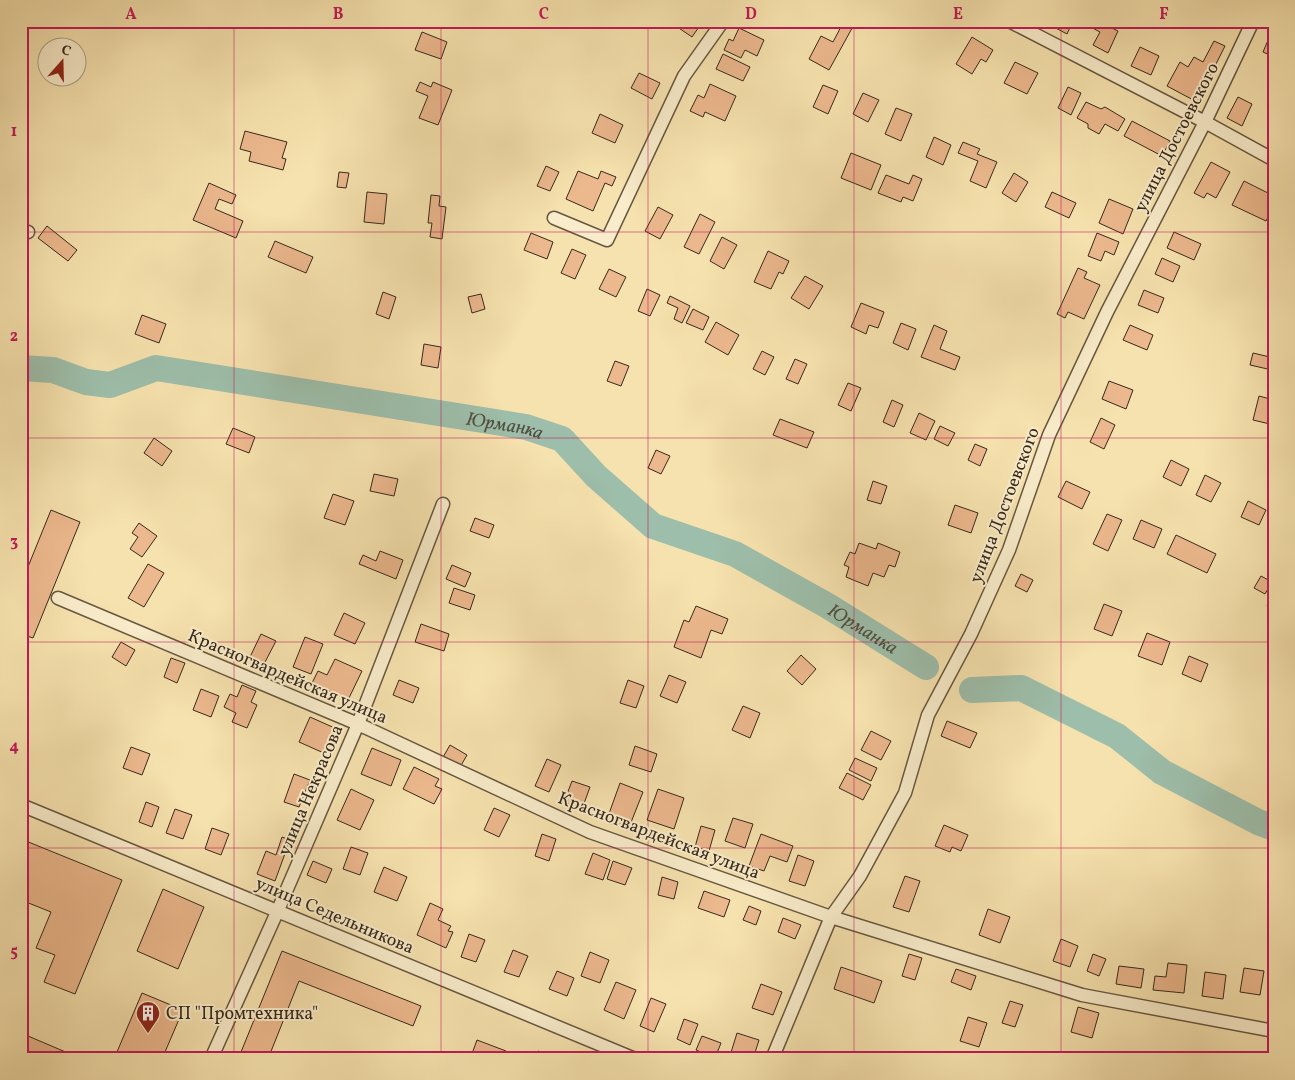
<svg xmlns="http://www.w3.org/2000/svg" width="1295" height="1080" font-family="Vollkorn,serif">
  <rect width="100%" height="100%" fill="#f6e2ae"/>
  <filter id="stains"><feTurbulence type="fractalNoise" baseFrequency=".004" numOctaves="4"/><feColorMatrix values="0 0 0 0 .2 0 0 0 0 .09 0 0 0 0 .02 0 0 0 .5 -.17"/></filter>
  <radialGradient id="worn" r=".72"><stop offset=".6" stop-color="#630" stop-opacity="0"/><stop offset="1" stop-color="#630" stop-opacity=".3"/></radialGradient>
  <g fill="none" stroke-linecap="round" stroke-linejoin="round">
    <g stroke="#9dbeaa" stroke-width="26">
      <path id="s1" d="M21,368l32,2 33,12 24,3 46,-17 370,59 36,12 34,37 57,50 82,28 93,52 98,61"/>
      <path d="M972,690l49,-2 96,48 45,36 96,50 16,6"/>
    </g>
  </g>
  <path fill="#ecb88d" stroke="#37291c" d="M675,21h28l-11,16 -19,-13z
    M844,21h12l-27,49 -20,-11 12,-23 12,6z
    M895,21h16l-3,7z
    M1052,21h21l-6,13 -17,-9z
    M1087,21h11l20,10 -10,22 -15,-8 7,-13 -15,-8z
    M739,28l25,12 -7,16 -12,-6 -4,8 -17,-8 5,-11 4,2z
    M422,32l25,10 -6,17 -26,-9z
    M972,37l21,13 -7,12 -5,-3 -9,15 -16,-10z
    M1269,38l5,2v17l-11,-5z
    M1214,41l11,5 -28,56 -30,-16 13,-24 8,5 6,-10 9,5z
    M1140,47l19,9 -8,19 -20,-9z
    M723,54l27,13 -7,14 -27,-12z
    M1015,62l23,11 -11,21 -23,-11z
    M639,73l21,10 -8,16 -21,-11z
    M420,82l11,5 2,-5 19,8 -14,35 -19,-7 9,-22 -12,-5z
    M710,84l26,12 -11,25 -20,-9 -2,5 -13,-6 8,-16 6,3z
    M823,85l15,6 -10,23 -15,-7z
    M1068,87l13,6 -10,22 -13,-7z
    M863,93l16,7 -11,22 -15,-8z
    M1238,97l14,7 -10,22 -15,-8z
    M1086,102l15,7 4,-2 20,12 -7,12 -13,-7 -6,10 -11,-6v-4l-11,-6z
    M896,108l16,6 -11,27 -16,-7z
    M600,114l23,11 -8,18 -23,-10z
    M1132,121l38,20 -8,15 -38,-20z
    M245,131l42,11 -5,16 4,1 -3,11 -34,-9 2,-9 -11,-3z
    M934,137l17,8 -8,20 -17,-8z
    M963,142l17,7 -3,5 20,8 -11,26 -16,-7 8,-20 -20,-8z
    M851,153l30,12 -10,25 -30,-12z
    M1211,162l19,10 -14,26 -9,-5 -3,5 -10,-5z
    M546,166l13,6 -9,19 -13,-5z
    M578,171l20,8 3,-8 15,6 -4,9 -7,-3 -12,28 -27,-12z
    M339,172l10,1 -3,15 -9,-1z
    M1014,173l14,9 -12,20 -14,-9z
    M886,175l23,9 4,-9 9,4 -9,22 -10,-4 -2,5 -23,-9z
    M1244,181l30,15v10l-8,15 -34,-16z
    M209,183l27,12 -4,9 -13,-5 -4,10 28,12 -7,17 -43,-18z
    M367,192l20,2 -3,30 -20,-2z
    M1052,192l24,11 -7,15 -24,-11z
    M431,195l9,1 -1,10 7,1 -4,32 -12,-2 2,-14h-4z
    M1109,199l24,10 -10,25 -24,-11z
    M658,207l15,8 -13,24 -15,-8z
    M700,214l15,8 -16,32 -15,-7z
    M47,226l30,24 -9,11 -30,-23z
    M1174,232l27,12 -7,16 -27,-12z
    M531,233l22,9 -6,17 -23,-9z
    M1097,233l22,9 -5,13 -9,-4 -4,10 -13,-5z
    M722,237l15,8 -13,24 -14,-8z
    M275,241l38,16 -7,16 -38,-16z
    M572,249l14,6 -11,24 -14,-6z
    M768,251l21,10 -6,13 -4,-2 -8,17 -17,-7z
    M1162,258l18,8 -7,16 -18,-8z
    M1078,268l9,4 -3,6 16,7 -16,34 -16,-7 -3,6 -8,-4z
    M609,269l17,8 -10,20 -17,-8z
    M805,276l18,10 -14,23 -18,-11z
    M647,289l13,6 -10,21 -12,-5z
    M1144,290l20,8 -6,15 -20,-8z
    M383,292l13,5 -7,22 -13,-5z
    M481,294l4,15 -13,4 -4,-16z
    M670,296l20,10 -8,17 -8,-4 4,-11 -11,-5z
    M861,303l23,9 -6,16 -9,-3 -3,9 -15,-7z
    M693,309l16,8 -6,13 -17,-7z
    M142,315l24,9 -7,19 -24,-9z
    M716,322l23,13 -11,20 -23,-13z
    M901,323l15,6 -8,21 -15,-7z
    M934,325l13,6 -7,18 20,8 -5,13 -34,-13z
    M1130,325l23,10 -6,15 -24,-10z
    M424,344l17,3 -3,21 -17,-3z
    M762,351l12,6 -9,18 -12,-6z
    M1253,353l21,5 -2,12 -22,-5z
    M795,359l12,5 -9,20 -12,-5z
    M615,361l14,5 -8,20 -14,-5z
    M1109,381l24,9 -7,19 -24,-10z
    M848,383l13,5 -10,23 -13,-6z
    M1259,396l15,4v25l-21,-5z
    M892,400l11,5 -9,22 -11,-5z
    M919,413l16,8 -9,19 -16,-7z
    M1101,418l14,7 -11,24 -14,-7z
    M780,419l34,13 -7,16 -34,-13z
    M940,426l15,7 -7,13 -14,-7z
    M233,428l22,9 -6,16 -23,-9z
    M154,438l18,13 -10,15 -18,-13z
    M975,444l12,5 -7,17 -12,-6z
    M656,450l14,6 -9,18 -13,-6z
    M1171,460l18,9 -8,17 -18,-9z
    M374,474l24,5 -4,17 -24,-5z
    M1205,475l16,8 -10,19 -15,-7z
    M873,481l14,5 -6,18 -14,-4z
    M1066,481l24,11 -8,17 -24,-12z
    M333,494l21,7 -9,24 -21,-7z
    M1248,501l18,9 -7,15 -18,-8z
    M955,505l23,8 -7,20 -23,-8z
    M51,510l29,12 -47,116 -12,-4v-50z
    M1107,514l15,6 -14,31 -15,-7z
    M475,518l19,7 -5,13 -19,-7z
    M1141,520l21,9 -8,19 -21,-9z
    M139,523l18,13 -15,21 -12,-8 8,-12 -6,-4z
    M1176,535l40,19 -9,19 -40,-19z
    M859,543l17,6 2,-6 22,9 -5,15 -6,-2 -5,12 -11,-4 -5,13 -22,-9 3,-10 -5,-2 6,-13 5,2z
    M380,551l23,9 -7,19 -37,-15 4,-9 13,6z
    M148,564l16,9 -20,34 -16,-9z
    M452,565l19,8 -6,14 -19,-8z
    M1021,574l12,6 -6,12 -12,-6z
    M1261,576l11,6 -7,12 -11,-6z
    M454,588l21,7 -5,15 -21,-7z
    M1274,593v16l-7,-3z
    M1104,604l18,7 -10,25 -18,-7z
    M696,606l32,13 -6,15 -11,-4 -10,28 -27,-11 10,-27 5,2z
    M344,613l21,10 -10,21 -21,-9z
    M421,624l28,10 -5,17 -29,-9z
    M1147,633l23,9 -8,23 -24,-9z
    M261,634l15,7 -12,23 -14,-7z
    M305,637l18,7 -12,30 -18,-7z
    M121,642l14,8 -9,16 -14,-9z
    M801,655l15,14 -14,16 -15,-14z
    M1189,656l19,8 -7,18 -19,-8z
    M171,658l14,5 -8,20 -13,-6z
    M335,659l27,12 -14,29 -36,-17 6,-12 9,4z
    M669,675l17,7 -9,21 -17,-7z
    M399,680l20,8 -6,15 -20,-8z
    M628,680l16,6 -8,22 -16,-5z
    M242,685l14,6 -5,11 6,3 -10,23 -15,-6 4,-9 -12,-6 6,-13 7,3z
    M201,689l18,7 -8,21 -18,-7z
    M743,706l17,7 -10,25 -18,-8z
    M310,717l27,12 -11,25 -27,-12z
    M947,721l30,12 -7,15 -29,-12z
    M871,731l20,10 -10,19 -20,-10z
    M450,745l17,10 -8,14 -17,-10z
    M635,746l22,8 -6,18 -22,-7z
    M131,747l19,7 -8,21 -19,-7z
    M372,748l29,12 -10,26 -30,-12z
    M855,758l22,10 -6,13 -22,-11z
    M547,759l14,6 -12,27 -14,-6z
    M414,767l25,12 -4,7 7,3 -8,15 -31,-15z
    M847,773l24,12 -8,15 -24,-12z
    M294,774l16,6 -11,27 -15,-5z
    M572,781l18,6 -8,22 -18,-7z
    M620,783l23,9 -15,38 -22,-8z
    M351,789l23,11 -14,30 -23,-10z
    M658,789l26,9 -10,31 -27,-9z
    M146,802l13,5 -7,20 -13,-5z
    M494,808l16,7 -11,22 -15,-7z
    M175,809l17,6 -9,24 -17,-6z
    M733,818l20,6 -8,24 -20,-7z
    M944,825l24,10 -7,16 -9,-4 -2,5 -15,-6z
    M701,826l14,4 -6,21 -14,-4z
    M212,828l17,6 -8,21 -16,-6z
    M542,834l14,5 -7,22 -14,-5z
    M761,834l32,12 -6,16 -17,-6 -6,15 -15,-5z
    M282,837l8,3 -15,41 -18,-7 9,-23 10,4z
    M21,839l101,41 -47,114 -31,-12 11,-27 -19,-7 15,-36 -30,-12z
    M351,847l17,6 -8,22 -17,-6z
    M593,853l17,7 -7,20 -18,-6z
    M798,855l16,6 -9,25 -16,-5z
    M313,861l19,8 -6,14 -19,-8z
    M613,861l19,7 -7,17 -18,-6z
    M384,867l23,10 -10,24 -23,-9z
    M905,876l15,5 -11,31 -16,-5z
    M662,877l16,5 -4,17 -16,-4z
    M163,889l41,18 -26,62 -41,-18z
    M704,891l26,9 -6,17 -26,-9z
    M430,903l13,6 -5,11 13,6 -3,5 5,1 -7,16 -29,-13z
    M749,906l12,5 -5,14 -13,-5z
    M988,909l22,8 -10,26 -21,-8z
    M783,918l18,7 -6,14 -17,-7z
    M469,934l16,6 -9,22 -15,-5z
    M1061,939l17,7 -8,21 -17,-6z
    M513,950l15,6 -9,21 -15,-5z
    M282,951l139,55 -8,20 -114,-45 -31,78h-24l-5,-2z
    M590,952l19,8 -9,23 -19,-7z
    M909,954l13,4 -7,22 -13,-4z
    M1093,954l13,5 -7,17 -12,-5z
    M1168,963l19,2 -3,28 -31,-3 2,-14 11,1z
    M1119,966l25,3 -3,19 -25,-4z
    M841,967l41,14 -8,22 -40,-14z
    M1244,968l20,3 -4,24 -20,-3z
    M956,969l20,7 -5,14 -20,-8z
    M557,971l17,7 -7,18 -18,-7z
    M1205,972l21,3 -3,24 -21,-3z
    M616,982l20,8 -12,29 -20,-9z
    M761,984l21,8 -9,23 -21,-7z
    M142,993l41,17 -21,49h-48z
    M651,998l15,6 -12,28 -14,-6z
    M1010,1001l13,4 -8,22 -13,-4z
    M1078,1007l21,6 -7,25 -21,-6z
    M968,1017l19,6 -8,24 -19,-6z
    M684,1019l14,5 -8,21 -13,-6z
    M21,1033l61,26h-61z
    M737,1033l22,7 -6,19h-24z
    M702,1036l19,7 -6,15 -19,-8z
    M477,1040l29,11 -4,8h-32z
    M538,1051l21,8h-24z"/>
  <g fill="none" stroke-linecap="round" stroke-linejoin="round">
    <g stroke="#675740" stroke-width="15">
      <path id="street" d="M1009,21l196,101 69,38
        M554,218l53,22 77,-164 39,-55
        M21,230l7,2
        M58,598l300,126 232,108 241,85 251,78 192,36
        M21,805l614,254
        M211,1059l67,-149 80,-186 85,-220
        M772,1059l59,-142 29,-41 45,-83 23,-78 43,-81 38,-84 40,-115 58,-123 98,-190 48,-101"/>
    </g>
    <use href="#street" stroke="#f9ecca" stroke-width="12"/>
  </g>
  <path fill="none" stroke="#c2185b" stroke-width="1" stroke-opacity="0.55" d="M234,21v1038M441,21v1038M648,21v1038M854,21v1038M1061,21v1038M21,232h1253M21,438h1253M21,642h1253M21,848h1253"/>
  <defs>
    <g id="building-pin" transform="scale(1.25)"><path d="M0 17L-7.5 6A9.5 9.5 0 1 1 7.5 6Z" fill="#8f2418" stroke="#f9ecca"/><path d="M-4-6H4V6H1V3H-1V6H-4ZM-2.5-4.3h1.7v1.8h-1.7ZM.8-4.3h1.7v1.8H.8ZM-2.5-1h1.7V.8h-1.7ZM.8-1h1.7V.8H.8Z" fill="#fff"/></g>
  </defs>
  <g fill-rule="evenodd">
    <use href="#building-pin" x="148" y="1013"/>
  </g>
  <g text-anchor="middle" stroke-width="4" stroke-linejoin="round" paint-order="stroke">
    <g font-size="18" fill="#37291c" stroke="#f9ecca">
      <text transform="translate(1176 137) rotate(-63)" y="6">улица Достоевского</text>
      <text transform="translate(1004 505) rotate(-69)" y="6">улица Достоевского</text>
      <text transform="translate(288 676) rotate(23)" y="6">Красногвардейская улица</text>
      <text transform="translate(310 790) rotate(-67)" y="6">улица Некрасова</text>
      <text transform="translate(659 835) rotate(21)" y="6">Красногвардейская улица</text>
      <text transform="translate(335 915) rotate(23)" y="6">улица Седельникова</text>
    </g>
    <g font-size="18" fill="#37291c" stroke="#f9ecca" text-anchor="start">
      <text x="166" y="1019">СП "Промтехника"</text>
    </g>
    <g font-size="19" font-style="italic" fill="#504e40" stroke="#f9ecca">
      <text dy="7" stroke="none"><textPath href="#s1" startOffset="494">Юрманка</textPath></text>
      <text dy="7" stroke="none"><textPath href="#s1" startOffset="914">Юрманка</textPath></text>
    </g>
  </g>
  <rect width="1295" height="1080" fill="none" stroke="#f6e2ae" stroke-width="55"/>
  <g transform="translate(62 62) rotate(20)"><circle r="24" fill="#f9ecca" stroke="#ab9e84"/>
  <path d="M0-4L9 19L0 12L-9 19Z" fill="#8f2418"/>
  <text y="-8" font-size="14" font-weight="bold" text-anchor="middle" fill="#37291c">С</text>
  </g>
  <rect x="28" y="28" width="1240" height="1024" fill="none" stroke="#c2185b" stroke-width="2"/>
  <g font-size="16" text-anchor="middle" font-weight="bold" fill="#c2185b">
    <text x="131" y="19">A</text>
    <text x="338" y="19">B</text>
    <text x="544" y="19">C</text>
    <text x="751" y="19">D</text>
    <text x="958" y="19">E</text>
    <text x="1164" y="19">F</text>
    <text x="14" y="136">1</text>
    <text x="14" y="341">2</text>
    <text x="14" y="546">3</text>
    <text x="14" y="751">4</text>
    <text x="14" y="956">5</text>
  </g>
  <rect width="100%" height="100%" filter="url(#stains)"/>
  <rect width="100%" height="100%" fill="url(#worn)"/>
</svg>
